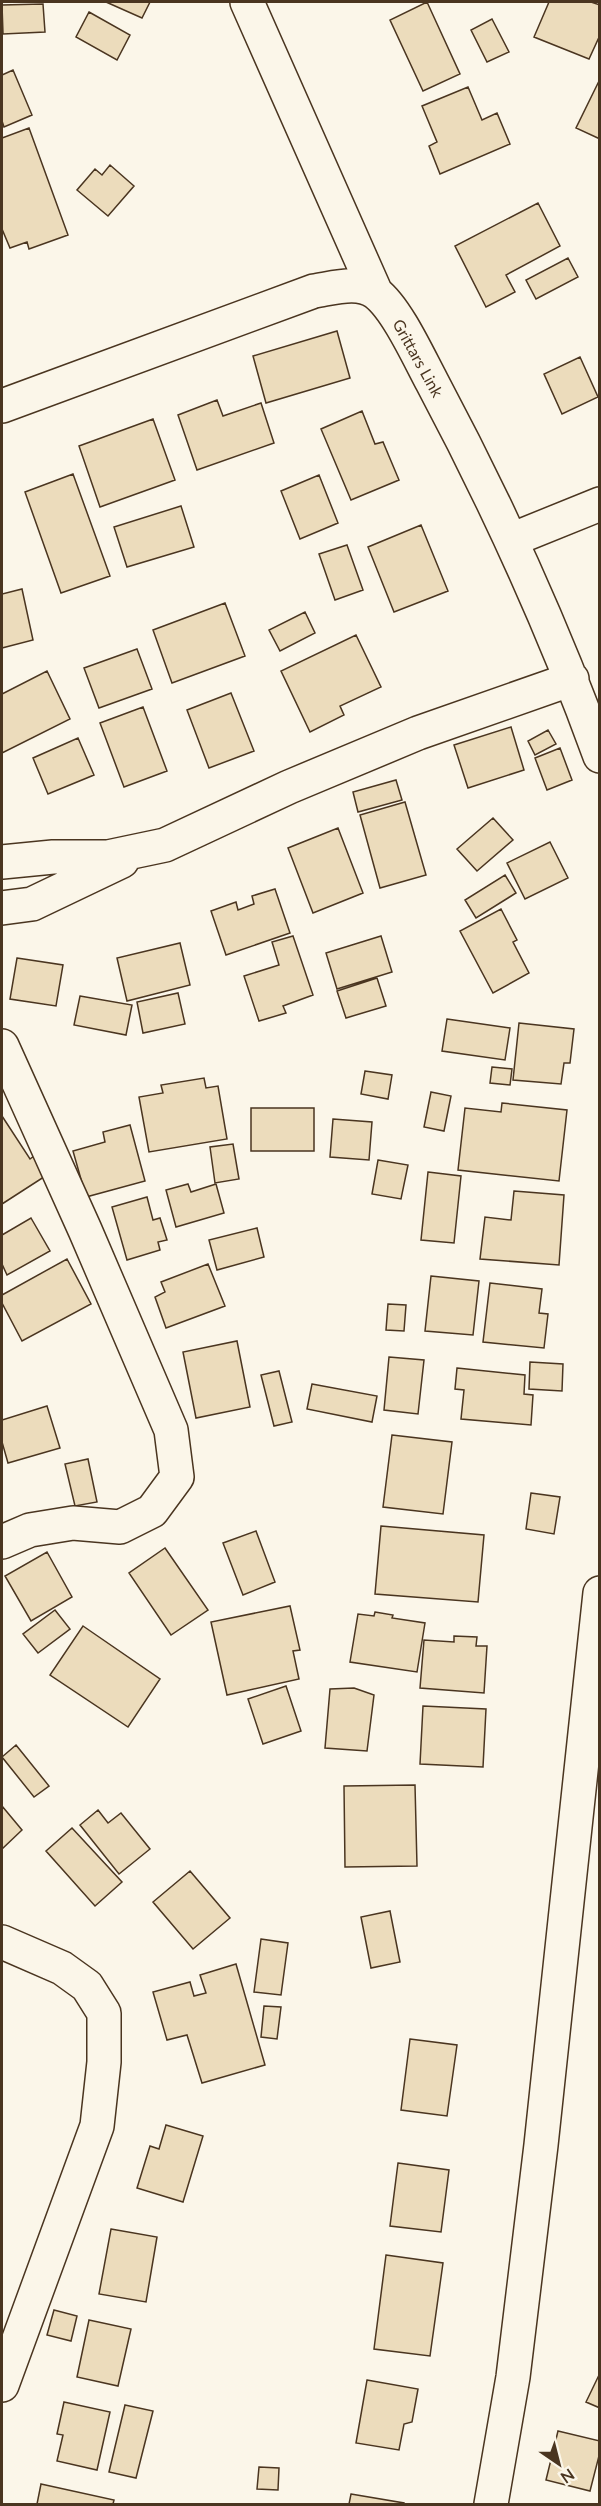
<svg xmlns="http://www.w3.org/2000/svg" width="601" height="2506" font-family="Lato,sans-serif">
  <rect width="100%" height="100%" fill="#fbf6e9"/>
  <path fill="#ecdcbc" stroke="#4a3520" stroke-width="1.5" d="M106,2h44l-8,16z
    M427,2l33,72 -37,17 -33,-71z
    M549,2h42l9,3v30l-11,24 -55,-22z
    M43,4l2,28 -42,2 -1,-29z
    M89,12l41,23 -13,25 -41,-23z
    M492,19l17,33 -22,10 -16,-32z
    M13,70l19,45 -28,12 -2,-6v-46z
    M600,79v60l-24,-11z
    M468,87l14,33 15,-7 13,31 -70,30 -11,-28 8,-4 -15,-36z
    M29,128l39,107 -39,14 -2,-7 -17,6 -8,-19v-91z
    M110,165l24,21 -26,30 -31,-26 18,-21 7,6z
    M538,203l22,43 -54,29 9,17 -29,15 -31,-61z
    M568,258l10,19 -42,22 -10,-19z
    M337,331l13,47 -84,25 -13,-47z
    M580,357l18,40 -36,17 -18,-40z
    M217,400l6,16 38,-13 13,40 -77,27 -19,-55z
    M362,411l13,33 8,-2 16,38 -48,20 -30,-71z
    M153,419l22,61 -75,27 -21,-61z
    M73,474l37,102 -49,17 -36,-101z
    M319,475l19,48 -38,16 -19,-48z
    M181,506l13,41 -67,20 -13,-40z
    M421,525l27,66 -54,21 -26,-65z
    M347,545l16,45 -28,10 -16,-46z
    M22,589l11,51 -31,8v-54z
    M225,603l20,53 -73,27 -19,-53z
    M305,612l10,21 -35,18 -11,-21z
    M356,635l25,52 -41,19 4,9 -34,17 -29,-61z
    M137,649l15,40 -53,19 -15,-40z
    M47,671l23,48 -68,34v-59z
    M231,693l23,58 -45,17 -22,-58z
    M143,707l24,64 -43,16 -24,-64z
    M511,727l13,43 -56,18 -14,-43z
    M548,730l8,14 -21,11 -7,-14z
    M78,738l16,37 -46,19 -15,-36z
    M560,748l12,32 -25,10 -12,-32z
    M396,780l6,20 -44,12 -5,-20z
    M405,802l21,73 -46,13 -20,-73z
    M493,818l20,22 -36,31 -20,-22z
    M338,828l25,65 -50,20 -25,-65z
    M550,842l18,36 -43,21 -18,-36z
    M505,875l11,18 -40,25 -11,-18z
    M275,889l15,44 -64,22 -15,-44 25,-9 2,8 16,-6 -2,-8z
    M501,909l16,31 -4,2 16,31 -36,20 -33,-62z
    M293,936l20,59 -30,11 3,7 -27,8 -15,-45 35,-11 -7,-23z
    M381,936l11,36 -55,17 -11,-36z
    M180,943l10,42 -63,16 -10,-43z
    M17,958l46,7 -7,41 -46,-7z
    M377,978l9,28 -40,12 -9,-27z
    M178,993l7,31 -42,9 -6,-31z
    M80,996l52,9 -6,30 -52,-10z
    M447,1019l63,9 -5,32 -63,-9z
    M519,1023l55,6 -4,34h-6l-3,21 -48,-4z
    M492,1067l20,2 -2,16 -20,-2z
    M365,1071l27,4 -4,24 -27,-5z
    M204,1078l2,10 12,-2 9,53 -78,13 -10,-55 24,-4 -2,-8z
    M431,1092l20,4 -7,35 -20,-4z
    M502,1103l65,7 -8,71 -101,-11 7,-62 36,4z
    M251,1108h63v43h-63z
    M2,1116l28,43 4,-3 13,19 -45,29z
    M333,1119l39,3 -3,38 -39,-3z
    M130,1125l15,56 -59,16 -13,-46 32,-9 -2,-10z
    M233,1144l6,35 -24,4 -5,-36z
    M378,1160l30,5 -7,34 -29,-5z
    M428,1172l33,4 -7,67 -33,-3z
    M188,1184l3,8 25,-8 8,29 -48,14 -10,-37z
    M514,1191l50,4 -5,70 -79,-6 5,-42 26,3z
    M147,1197l6,23 7,-2 7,22 -9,2 2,8 -33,10 -15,-53z
    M31,1218l19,33 -43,24 -5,-11v-29z
    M257,1228l7,29 -47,13 -8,-30z
    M67,1259l24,45 -69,37 -20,-38v-8z
    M208,1264l17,42 -59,22 -11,-31 10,-5 -4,-10z
    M431,1276l48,5 -6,54 -48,-4z
    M490,1283l52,6 -3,24 9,1 -4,34 -61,-6z
    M388,1304l18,1 -2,26 -18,-1z
    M237,1341l13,66 -54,11 -13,-66z
    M389,1357l35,3 -6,54 -34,-4z
    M530,1362l33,2 -1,27 -33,-2z
    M457,1368l68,7 -1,19 9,1 -2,30 -70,-6 3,-29 -9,-1z
    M279,1371l13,51 -18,4 -13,-51z
    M312,1384l65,12 -5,26 -65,-13z
    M47,1406l13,42 -52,15 -6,-21v-22z
    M392,1435l60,7 -9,72 -60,-7z
    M88,1459l9,43 -22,4 -10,-42z
    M531,1493l29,4 -6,37 -28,-5z
    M381,1526l103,9 -6,67 -103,-8z
    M256,1531l19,51 -32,13 -20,-52z
    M165,1548l43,62 -37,25 -42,-62z
    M47,1552l25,45 -41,24 -26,-45z
    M290,1606l10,44 -7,1 6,28 -72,16 -16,-73z
    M55,1610l15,19 -32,24 -15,-19z
    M375,1612l18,3 -1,3 33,5 -8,49 -67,-10 8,-48 16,2z
    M83,1626l77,53 -32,48 -78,-52z
    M454,1636l23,1 -1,9h11l-3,47 -64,-5 4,-48 30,2z
    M286,1686l15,45 -38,13 -15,-45z
    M354,1688l20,7 -7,56 -42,-3 5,-59z
    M423,1706l63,3 -3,58 -63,-3z
    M16,1745l33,41 -15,11 -32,-40z
    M415,1785l2,81 -72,1 -1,-81z
    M2,1806l20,24 -20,19z
    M98,1810l10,13 13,-10 29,36 -31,25 -39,-49z
    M72,1828l50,54 -27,24 -49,-55z
    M190,1871l40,47 -37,31 -40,-47z
    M390,1911l10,51 -29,6 -10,-51z
    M261,1939l27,4 -7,52 -27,-3z
    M236,1964l29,101 -63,18 -15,-48 -20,5 -14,-48 37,-10 4,14 12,-3 -6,-18z
    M264,2006l17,1 -4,32 -16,-2z
    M410,2039l47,6 -10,71 -46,-6z
    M166,2125l37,11 -20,66 -46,-14 13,-42 9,3z
    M398,2163l51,7 -8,62 -51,-6z
    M111,2229l46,8 -11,65 -47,-8z
    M386,2255l57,8 -13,93 -56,-7z
    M54,2310l23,6 -6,25 -24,-6z
    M89,2320l42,9 -13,57 -41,-9z
    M600,2373v35l-14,-6z
    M367,2380l51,9 -6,33 -8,2 -5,26 -43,-7z
    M64,2402l46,10 -13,58 -40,-9 6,-26 -6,-1z
    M125,2405l28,6 -17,67 -27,-6z
    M558,2431l42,10v11l-10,39 -44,-11z
    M259,2467l20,1 -1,22 -21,-1z
    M41,2484l73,16 -1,4h-76z
    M351,2494l53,9v1h-55z"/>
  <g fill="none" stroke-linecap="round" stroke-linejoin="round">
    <g stroke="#4a3520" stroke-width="36">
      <path id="minor" d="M247,2l129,291
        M2,406l312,-115c20,-3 45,-11 62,2 21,16 43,65 56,89 64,120 121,245 168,374
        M511,540l89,-36
        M2,862l51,-5h55l57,-12 124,-58 129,-54 154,-54
        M2,908l30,-4 90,-43
        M2,1046l83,184 86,200 6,47 -25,34 -32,16 -47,-4 -43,7 -28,12
        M2,1942l60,26 25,18 17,27v49l-7,64 -95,259
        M491,2504l22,-127 28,-232 59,-552"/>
    </g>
    <use href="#minor" stroke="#fbf6e9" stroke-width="33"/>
  </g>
  <g text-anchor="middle" stroke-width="4.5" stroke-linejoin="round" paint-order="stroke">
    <g font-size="16" fill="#4a3520" stroke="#fbf6e9">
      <text transform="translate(418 358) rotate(61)" y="6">Grittars Link</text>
    </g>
  </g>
  <rect width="601" height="2506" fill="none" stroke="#4a3520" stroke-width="6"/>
  <g transform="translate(559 2464) rotate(145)" stroke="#fbf6e9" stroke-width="4.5" paint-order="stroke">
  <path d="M0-4.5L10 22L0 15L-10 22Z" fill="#4a3520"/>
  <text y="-9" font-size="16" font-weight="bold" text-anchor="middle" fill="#4a3520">N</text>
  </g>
</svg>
